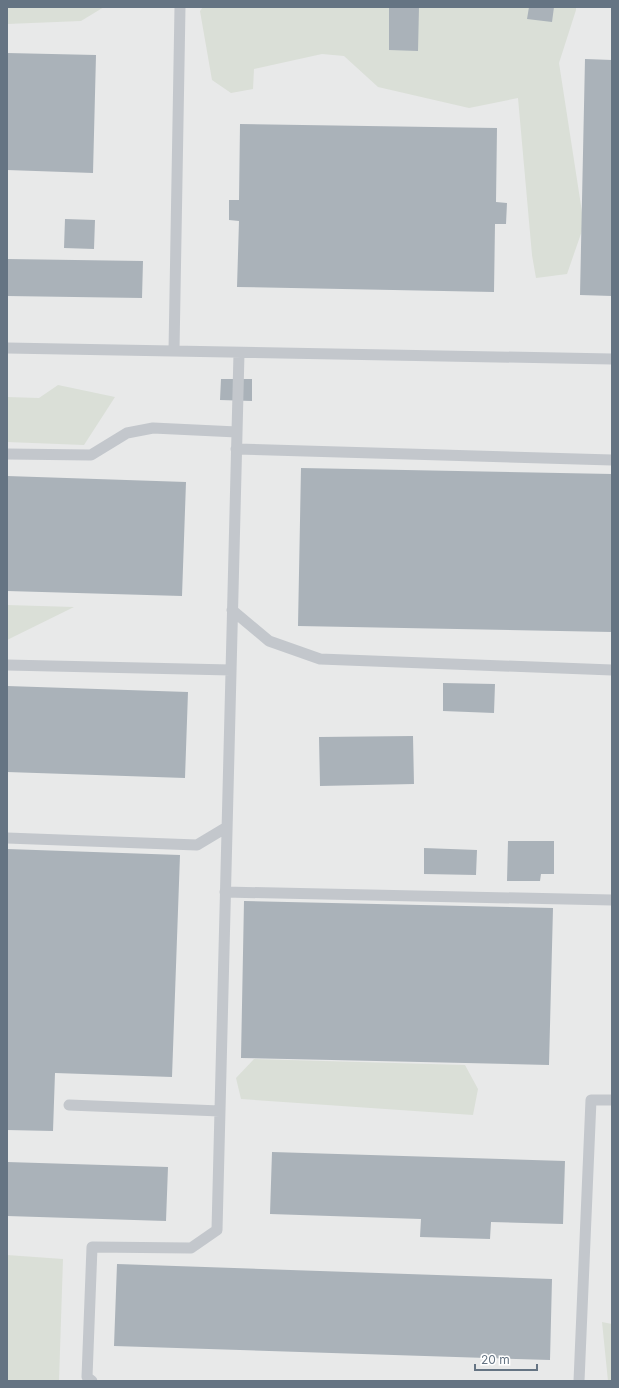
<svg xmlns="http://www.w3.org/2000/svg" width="619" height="1388" font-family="Inter,sans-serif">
  <rect width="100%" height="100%" fill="#fafaf8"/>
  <path fill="#e8e9e9" d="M7,7h605v1374h-605z"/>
  <path fill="#dadfd7" d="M7,7h97l-23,14 -74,3z
    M203,7h373v3l-17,53 25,162 -17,49 -31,4 -4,-23 -14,-157 -49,10 -91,-21 -34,-31 -22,-2 -68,15 -1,20 -22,4 -19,-13 -12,-69z
    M58,385l57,12 -31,48 -77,-3v-45l32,1z
    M7,605l67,2 -67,33z
    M254,1059l211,6 13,24 -5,26 -232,-16 -5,-21z
    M7,1255l56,4 -4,122h-52z
    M602,1322l10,2v57h-4z"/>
  <path fill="#aab2b9" d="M389,7h30l-1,44 -29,-1z
    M529,7h25l-2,15 -25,-3z
    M7,53l89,2 -3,118 -86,-3z
    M585,59l27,1v236l-32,-1z
    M240,124l257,4 -1,74 11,1 -1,21h-11l-1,68 -257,-5 2,-66 -10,-1v-20h10z
    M65,219l30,1 -1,29 -30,-1z
    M7,259l136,2 -1,37 -135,-2z
    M221,379h31v22l-32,-1z
    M301,468l311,6v158l-314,-6z
    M7,476l179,6 -4,114 -175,-5z
    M443,683l52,1 -1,29 -51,-2z
    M7,686l181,6 -3,86 -178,-6z
    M413,736l1,48 -94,2 -1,-49z
    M508,841h46v33h-13l-1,7h-33z
    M424,848l53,2 -1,25 -52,-1z
    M7,849l173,6 -8,222 -117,-4 -2,58 -46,-1z
    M244,901l309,7 -4,157 -308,-7z
    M272,1152l293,9 -2,63 -72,-2 -1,17 -70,-2 1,-18 -151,-5z
    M7,1162l161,5 -2,54 -159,-5z
    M117,1264l435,15 -2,81 -436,-14z"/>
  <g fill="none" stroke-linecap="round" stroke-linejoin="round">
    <path stroke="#c3c7cc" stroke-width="11" d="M7,348l605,11
      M174,351l6,-344
      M236,449l376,11
      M7,454l84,1 36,-22 26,-5 84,4
      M232,610l37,31 51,18 292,11
      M7,665l224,5
      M7,838l190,7 30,-18
      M225,892l387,8
      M69,1105l151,6
      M92,1381l-5,-4 5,-130 99,1 26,-18 22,-877
      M579,1381l12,-281h21"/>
  </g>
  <rect width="619" height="1388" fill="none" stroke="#657483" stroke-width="16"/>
  <path d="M475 1364v6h62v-6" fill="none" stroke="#657483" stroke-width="2"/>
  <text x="481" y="1364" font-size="12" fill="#657483" stroke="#ffffff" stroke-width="3" paint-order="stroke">20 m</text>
</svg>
